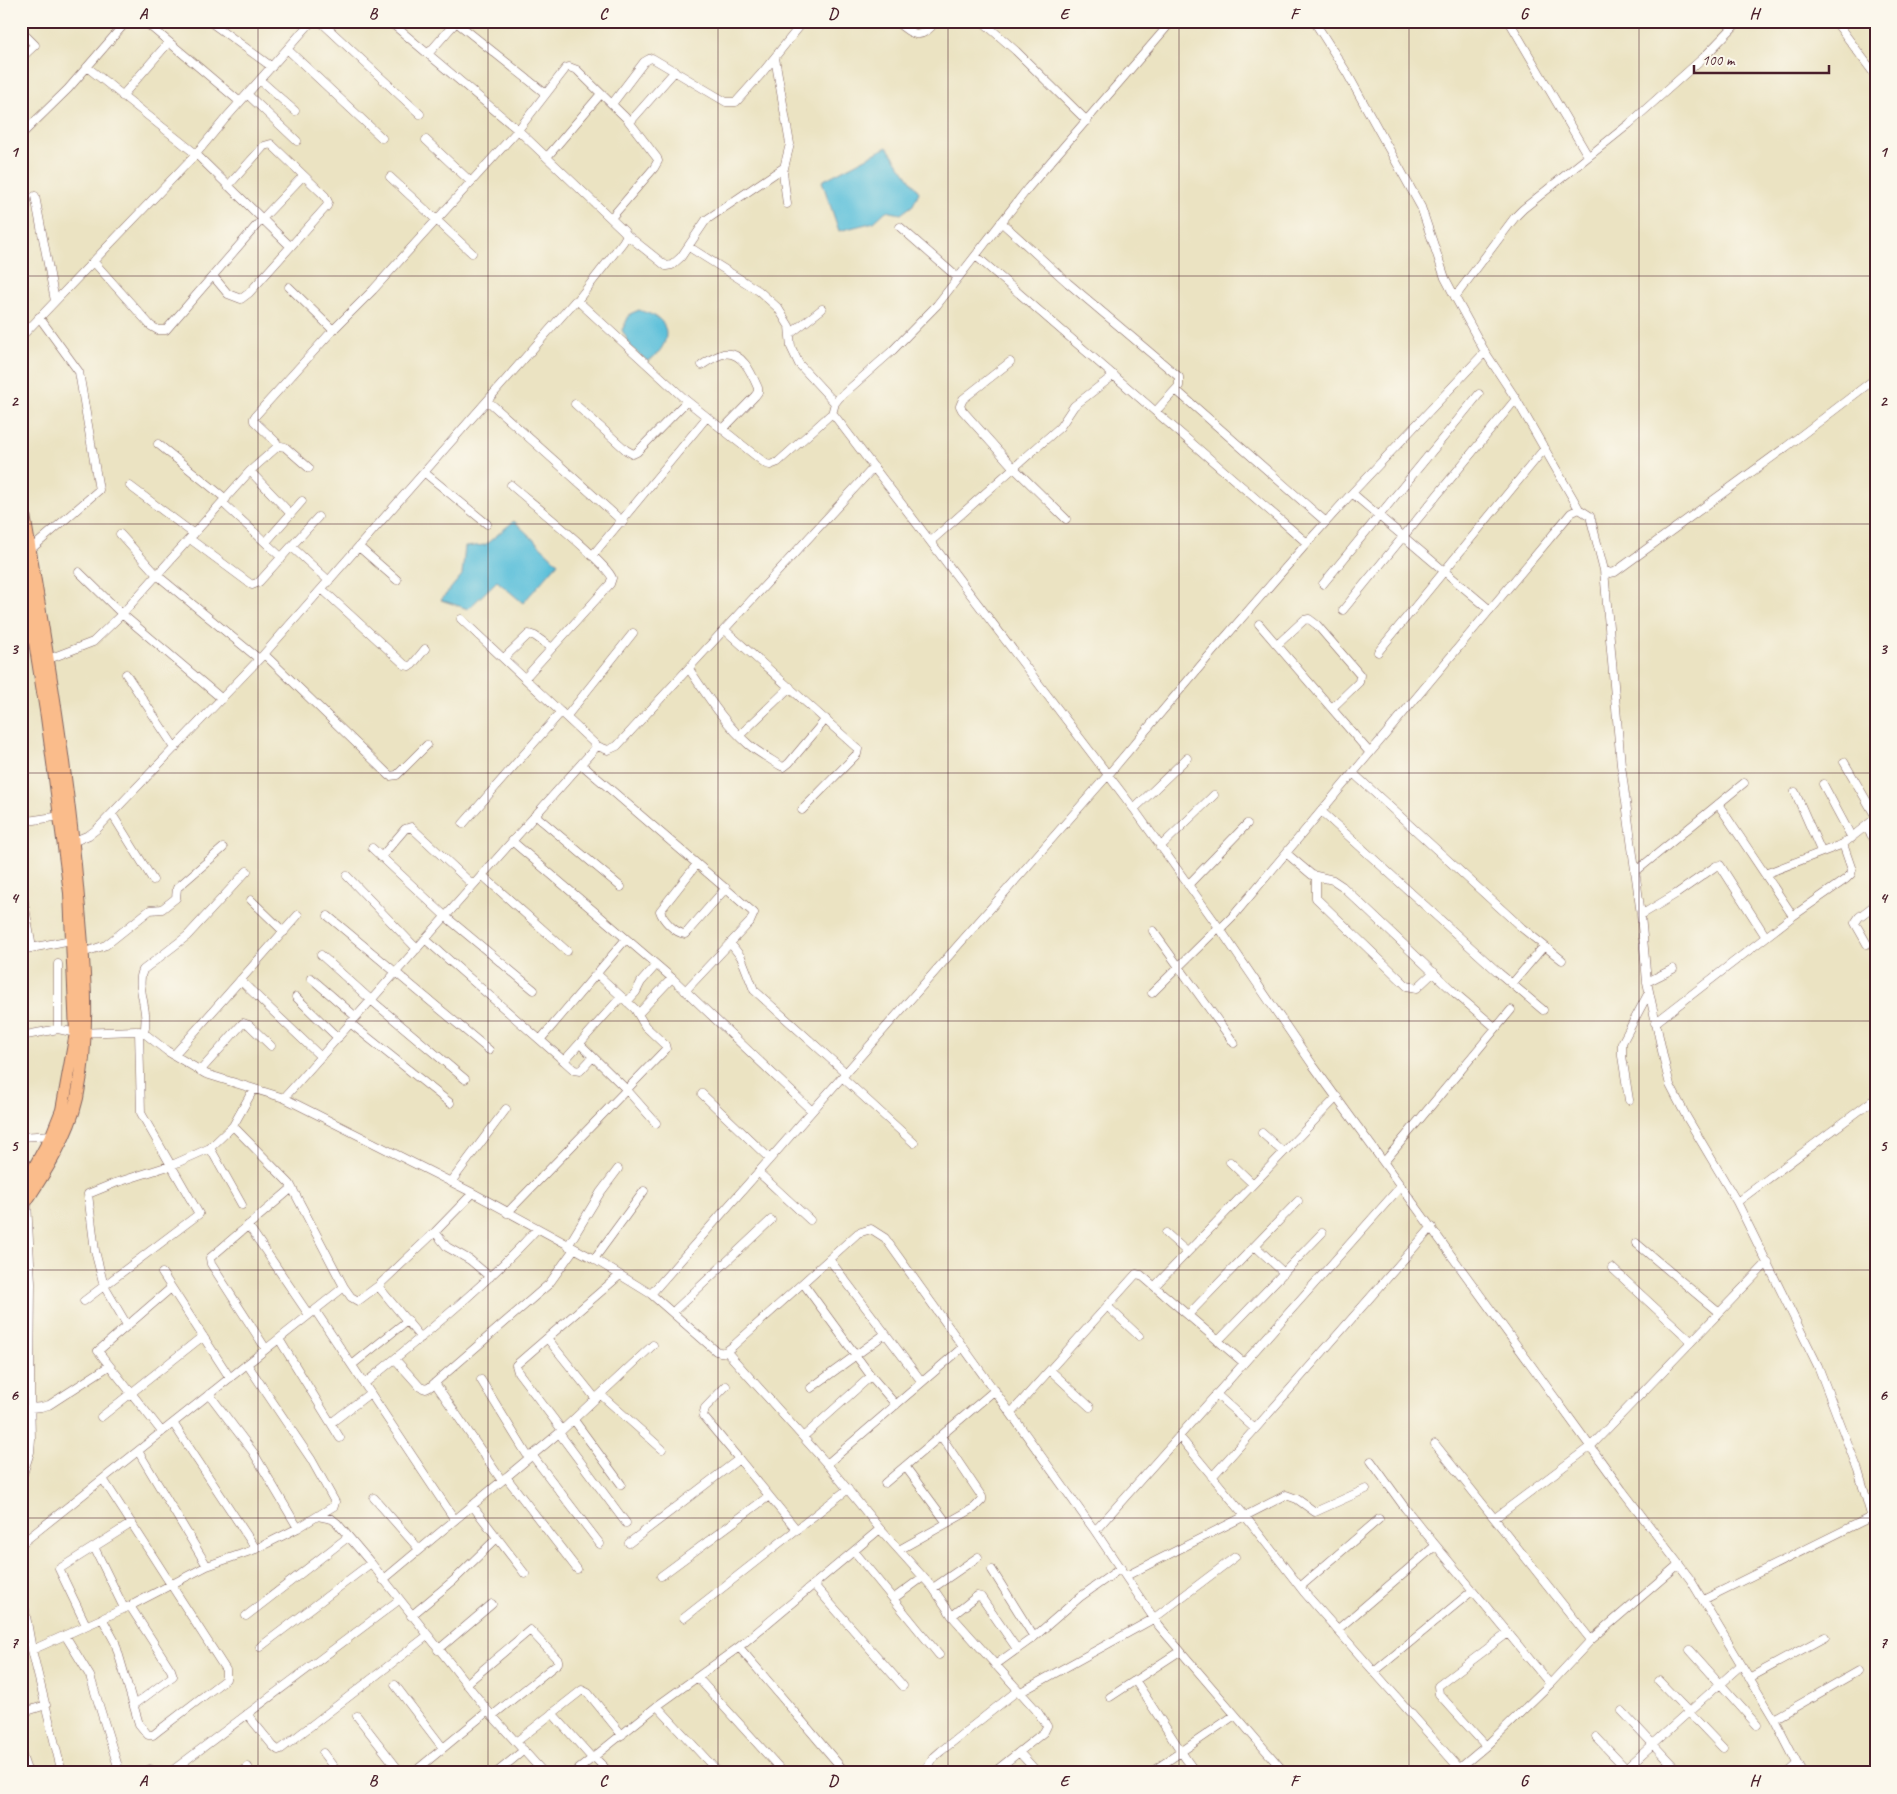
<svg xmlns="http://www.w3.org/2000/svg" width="1897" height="1794" font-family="Caveat,sans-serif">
  <rect width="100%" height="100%" fill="#fbf7ec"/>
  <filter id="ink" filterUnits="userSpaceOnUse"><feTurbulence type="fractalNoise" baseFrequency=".02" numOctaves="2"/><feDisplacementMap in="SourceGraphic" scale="10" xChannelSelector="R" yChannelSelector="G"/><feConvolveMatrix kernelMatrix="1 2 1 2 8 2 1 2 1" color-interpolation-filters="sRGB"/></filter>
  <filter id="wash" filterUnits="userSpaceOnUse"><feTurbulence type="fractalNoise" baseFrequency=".0096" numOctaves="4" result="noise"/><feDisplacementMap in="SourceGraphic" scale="20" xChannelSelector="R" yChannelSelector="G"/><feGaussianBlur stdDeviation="1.12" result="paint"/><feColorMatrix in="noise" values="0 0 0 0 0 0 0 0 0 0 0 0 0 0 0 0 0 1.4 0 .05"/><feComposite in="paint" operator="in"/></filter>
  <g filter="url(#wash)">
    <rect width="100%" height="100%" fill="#ebe3c2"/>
    <path fill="#5cc0da" stroke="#537082" d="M887,147l32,45 -6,13 -12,9 -15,-3 -12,11 -35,9 -17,-50z
      M639,310c7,3 17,5 22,11 12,14 0,34 -14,40l-15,-13 -10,-18 8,-16z
      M514,521l44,42 -35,40 -26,-22 -29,28 -27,-9 21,-25 3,-28 20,-2z"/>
  </g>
  <g filter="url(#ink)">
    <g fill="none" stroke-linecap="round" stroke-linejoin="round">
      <g stroke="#826460" stroke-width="9">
        <path id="minor" d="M144,21l96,81
          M209,21l63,46
          M320,21l100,93
          M389,21l129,109 106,101 3,4 -4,7 -46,59
          M895,21c18,14 26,21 41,0
          M982,21l34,30 71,70
          M1314,21l33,52 74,134 24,71 10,19 30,55 31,47 63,110
          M1509,21l79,135
          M1835,21l41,55
          M456,22l90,72
          M21,31l14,14 -14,13
          M287,49l95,89
          M428,54l29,-33
          M775,58l15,86 -7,28 4,32
          M87,67l109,87 94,92
          M260,80l35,31
          M247,94l50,47
          M122,96l47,-54
          M612,104l32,-42 5,-3 3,-1 74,44h10l26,-29 42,-52
          M630,122l45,-51
          M21,135l47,-46 59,-68
          M426,140l45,42
          M547,157l53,-62
          M390,177l82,76
          M35,196l20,105
          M1001,222l67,61 111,94v9l-23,25
          M900,227l58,51
          M627,235l39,31 6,-1 9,-8 25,-37 77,-52
          M689,247l70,44 19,17 11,18 2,21 8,17 36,39
          M976,256l331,287
          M93,261l58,65 7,4h8l96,-111 41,-43
          M213,276l15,18 13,5 8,-6 78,-87 1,-4 -3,-6 -54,-52 -7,2 -36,40
          M289,287l44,43
          M1455,297l60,-80 8,-8 106,-85 75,-67 35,-36
          M790,334l32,-25
          M21,337l175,-183 29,-35 87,-98
          M1010,362l-47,37 -3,7 2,4 51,57 53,52
          M702,365c6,-4 14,-9 21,-11 19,-4 29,20 35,34v4l-3,4 -32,33
          M1176,390l150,132
          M488,401l135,121
          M575,404l51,46 7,4 4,-2 50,-51
          M832,414l3,-11 4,-5 53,-47 45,-46 91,-117 144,-167
          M158,444l68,55
          M277,445l8,2 24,21
          M250,471l41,43
          M425,473l62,51
          M511,485c17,15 96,78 101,93l-2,6 -85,94
          M130,486l64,48
          M1352,493l138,117
          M223,503l59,55
          M120,534l37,41 102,84
          M190,539l62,46 7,-3 59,-65
          M931,541l129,-114 14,-21 40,-31
          M266,542l36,-41
          M292,547l37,34
          M359,547l38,33
          M30,550l69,-60 -20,-118 -40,-55
          M592,556l115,-139
          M1604,570l17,195 20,150 6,67 19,87 4,16 16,31 51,86 81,164 40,104 18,62
          M79,572l43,42 100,85
          M1323,584l156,-190
          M322,589l83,76 4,1 3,-1 13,-16
          M1343,610l173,-211
          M1259,624l111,129
          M725,630l133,119 -1,5 -55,56
          M1277,645l27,-25 5,-1 8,6 43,50 -1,7 -27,26
          M1378,652l167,-204
          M264,654l126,122 7,-1 30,-30
          M504,658l25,-24 6,2 17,12
          M46,660l47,-18 29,-28 128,-143 26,-23 1,-3 -1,-3 -22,-21v-3l2,-3 77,-85 40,-40 145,-160 48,-62 3,-1 8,3 50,49 30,39 1,3 -4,7 -43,50
          M689,669c18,26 35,54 59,75 9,8 22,15 33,22l3,1 5,-4 37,-44
          M126,674l49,74
          M566,717l67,-84
          M740,735l50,-48
          M597,746l11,4 9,-4 257,-279
          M1844,762l32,55
          M581,764l173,149 -4,9 -65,69
          M1353,773l169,155 40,32
          M1823,784l29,54
          M1795,792l26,59
          M1718,804l75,112
          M1134,809l53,-51
          M1321,811l178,162 44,37
          M112,814l41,66
          M535,815l86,72
          M21,822l40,-6
          M463,824l98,-112
          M1866,827l10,15
          M512,841l160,137 140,133
          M70,843l19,-8 8,-6 167,-175 311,-353 4,1 108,99 79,63 4,1 8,-3 52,-47h4l300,394 86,120 14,-14 337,-402 8,-4 11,7 14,54 6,3 5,-1 171,-125 90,-69
          M1160,847l54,-52
          M372,848l73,68 89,74
          M1286,853l26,22 21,5 9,6 113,107 41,35
          M381,857l24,-28 6,-2 62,58
          M697,864l-37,47c3,9 15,22 25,23l3,-3 38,-43
          M1635,872l109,-89
          M1765,874l78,-30 33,-26
          M482,875l85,76
          M347,876l70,73
          M1316,877v21l91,88 10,2 17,-16
          M21,885l11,63
          M1188,885l59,-61
          M251,900l33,32
          M1641,915l35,-21 40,-28 4,-1 46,72
          M328,916l161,134
          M1220,929l92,135 310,426 68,89 84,140 28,54
          M1153,931l81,112
          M425,939l139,122 57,-64
          M730,943l11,14 13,33 92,83
          M1867,944l-12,-21 4,-6 17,-13
          M21,950l55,-11
          M82,953l24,-8 44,-35 12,-1 14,-11 1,-10 46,-40
          M321,955l50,45 94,79
          M311,978l45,39
          M240,980l81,77
          M1647,982l26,-13
          M1512,984l32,-38
          M1152,993l66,-65
          M296,997l42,41
          M627,1002l9,-10 5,-10 15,-17
          M639,1013l33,-35
          M350,1023l100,80
          M1655,1023l138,-107 53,-37 5,-5 1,-4 -9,-26
          M58,1029v-65
          M144,1033c6,-23 -9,-46 -1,-63l44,-34 60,-65
          M21,1036l37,-7 18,4 60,-2 8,2 23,18 39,23 78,24 189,95 121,66 57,35 65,57c8,3 11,0 17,-5l125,-113 13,-4 14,9 210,293 64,95 126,147
          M540,1040l86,-101
          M580,1044l47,46 29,33
          M174,1055l124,-140
          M564,1061l10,9 6,1 13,-14
          M200,1071l43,-48 6,2 22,21
          M842,1077l72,66
          M702,1094l68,65
          M284,1098l313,-352 -136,-127
          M1629,1100l-7,-44v-13l27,-51
          M233,1126l57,58 54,103
          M1262,1133l21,19
          M21,1137l31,-2
          M210,1148l32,57
          M1230,1162l23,22
          M1384,1162l127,-152
          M758,1172l52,48
          M451,1182l55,-73
          M1737,1202l139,-104
          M507,1213l159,-164 -1,-4 -20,-19 -10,-17 -37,-34
          M248,1225l61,90
          M435,1232l12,15 23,13 20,17
          M1166,1233l21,19
          M1636,1243l82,69
          M568,1246l32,-53 18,-24
          M1255,1246l29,27
          M594,1259l50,-68
          M829,1259l93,123
          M1612,1268l79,73
          M162,1273l68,105
          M378,1286l43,52
          M1155,1286l182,-189
          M651,1294l457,-519 100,-118 99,-114 45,-50 133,-141
          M84,1301l115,-87 -58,-101 -2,-82
          M1107,1306l32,30
          M315,1310l140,210
          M673,1312l98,-92
          M1188,1315l110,-114
          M127,1325l-23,-39 -9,-35 -7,-57 27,-11 57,-18 38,-17 23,-22 20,-36
          M547,1338l49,61
          M279,1339l61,99
          M1218,1341l104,-108
          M266,1349l-55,-85 -1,-6 82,-70
          M395,1359l25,28 6,2 4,-2 119,-103 25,-35
          M352,1365l56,-45
          M1050,1370l40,37
          M871,1376l25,29
          M481,1380l48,78
          M435,1383l67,98
          M364,1384c60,-49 121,-98 173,-155
          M726,1386l-21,22 -2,8 36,43
          M811,1388l74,-54
          M209,1394l44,58 45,76
          M1216,1394l39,35 177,-202
          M601,1395l61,54
          M21,1409l20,-2 8,-2 60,-39
          M1011,1413l125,-139 5,1 103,88
          M101,1417l102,-81
          M574,1420l47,64
          M173,1423l83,126
          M331,1423l39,-30
          M562,1430l-44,-58 -2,-7 104,-90
          M162,1432l-64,-81 73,-63
          M559,1433l67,90
          M1179,1436l66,80 41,-21 11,4 18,13 51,-23
          M803,1437l68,-61 -68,-93
          M1435,1444l156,196
          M138,1451l69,115
          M532,1455l68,89
          M1371,1461l34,47 145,176
          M827,1464l136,-117
          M905,1466l42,57
          M506,1477l71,92
          M1212,1477l43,-48
          M21,1480l9,-28 1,-13 -1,-47 1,-109 -4,-82
          M885,1483l110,-93
          M374,1498l45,51
          M472,1505l53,69
          M318,1516l14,3 5,4 34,40 117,148 56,62
          M1495,1518l96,-72 177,-184
          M880,1529l53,59 19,28 85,95 10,15 -3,6 -51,41
          M1095,1531l306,-345
          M629,1543l110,-84 58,71
          M21,1544l323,-257 7,10 7,4 20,-15 57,-54 38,-39
          M94,1547l30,61
          M899,1550l75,-42 8,-8v-3l-41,-61
          M854,1551l85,104
          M992,1570l42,67
          M661,1576l108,-80
          M1126,1576l119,-60 59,76 155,176
          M383,1580l176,-147 94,-88
          M813,1584l90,102
          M1300,1587l79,-68
          M21,1588l11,62 30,123
          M933,1588l45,-31
          M893,1599l30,-22
          M1703,1600l168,-83
          M130,1606l41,64 2,6 -39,29
          M246,1616l102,-79
          M411,1616l43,-36 43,-42
          M952,1616l25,-20 4,1 36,52
          M102,1618l13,24 24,82 9,11h5l5,-4 68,-52v-9l-123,-191
          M684,1618l164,-129
          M86,1625l-27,-56 73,-46
          M1337,1630l98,-84
          M65,1635l25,41 30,97
          M260,1647l111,-84
          M739,1647l107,126
          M32,1650l98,-44 77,-40 49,-17 42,-21 36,-22 1,-4 -24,-43 -64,-95
          M438,1650l54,-46
          M1690,1650l67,75
          M995,1665l39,-28 46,-40 41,-29
          M1374,1672l98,-81
          M698,1678l86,95
          M1749,1678l76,-41
          M1135,1680l51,79 10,14
          M1659,1681l64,67
          M466,1684l64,-54 28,30v3l-66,53
          M395,1685l48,63
          M1019,1693l134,-74 82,-62
          M1110,1697l70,-46
          M657,1706l62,67
          M1622,1711l58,62
          M21,1713l25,-8
          M552,1713l40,45
          M247,1714l26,32 5,4 3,-1 146,-113
          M357,1716l44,57
          M1774,1719l84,-48
          M1596,1737l34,36
          M516,1742l66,-52 6,3 34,42
          M1486,1746l-47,-52 -1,-8 70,-53
          M1019,1752l19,21
          M21,1753l7,20
          M323,1753l15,20
          M594,1757l16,16
          M144,1773l6,-4 6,4
          M169,1773l12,-9
          M189,1773l-8,-9 218,-164
          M241,1773l7,-6
          M413,1773l75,-62
          M496,1773l28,-23
          M574,1773l83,-67 82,-59 141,-118 -53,-65 -100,-112
          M925,1773l8,-15 8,-7 76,-60
          M1150,1773l85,-58
          M1454,1773l32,-27 64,-62 41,-44 88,-76
          M1621,1773l120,-108
          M1787,1773l10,-9"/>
      </g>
      <g stroke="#826460" stroke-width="14">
        <path id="primary" d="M21,497c22,134 46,266 57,401 6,66 13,134 -1,200 -9,40 -34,77 -56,111
          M21,554l26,163 23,176 6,140 -14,77 -10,25 -31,57"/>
      </g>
      <use href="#minor" stroke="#fff" stroke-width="8"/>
      <use href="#primary" stroke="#fabc8b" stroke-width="12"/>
    </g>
  </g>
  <path fill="none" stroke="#4a1f2b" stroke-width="1" stroke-opacity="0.55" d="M258,21v1752M488,21v1752M718,21v1752M948,21v1752M1179,21v1752M1409,21v1752M1639,21v1752M21,276h1855M21,524h1855M21,773h1855M21,1021h1855M21,1270h1855M21,1518h1855"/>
  <rect width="1897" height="1794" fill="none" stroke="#fbf7ec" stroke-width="55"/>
  <path d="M1694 65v8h135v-8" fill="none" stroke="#4a1f2b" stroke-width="2.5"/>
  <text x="1702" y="65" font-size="15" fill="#4a1f2b" stroke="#fbf7ec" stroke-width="4" paint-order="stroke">100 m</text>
  <rect x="28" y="28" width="1842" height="1738" fill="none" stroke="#4a1f2b" stroke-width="2"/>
  <g font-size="16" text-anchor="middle" font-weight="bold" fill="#4a1f2b">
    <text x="143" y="19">A</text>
    <text x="373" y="19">B</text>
    <text x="603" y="19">C</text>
    <text x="833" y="19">D</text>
    <text x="1064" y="19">E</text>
    <text x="1294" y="19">F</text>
    <text x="1524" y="19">G</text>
    <text x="1754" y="19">H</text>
    <text x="14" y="157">1</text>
    <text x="1883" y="157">1</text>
    <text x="14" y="406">2</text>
    <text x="1883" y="406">2</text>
    <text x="14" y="654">3</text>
    <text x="1883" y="654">3</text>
    <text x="14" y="903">4</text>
    <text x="1883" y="903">4</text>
    <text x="14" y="1151">5</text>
    <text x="1883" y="1151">5</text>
    <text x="14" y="1400">6</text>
    <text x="1883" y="1400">6</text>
    <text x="14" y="1648">7</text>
    <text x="1883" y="1648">7</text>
    <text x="143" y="1786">A</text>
    <text x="373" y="1786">B</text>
    <text x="603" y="1786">C</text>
    <text x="833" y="1786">D</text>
    <text x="1064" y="1786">E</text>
    <text x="1294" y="1786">F</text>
    <text x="1524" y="1786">G</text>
    <text x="1754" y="1786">H</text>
  </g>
</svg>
